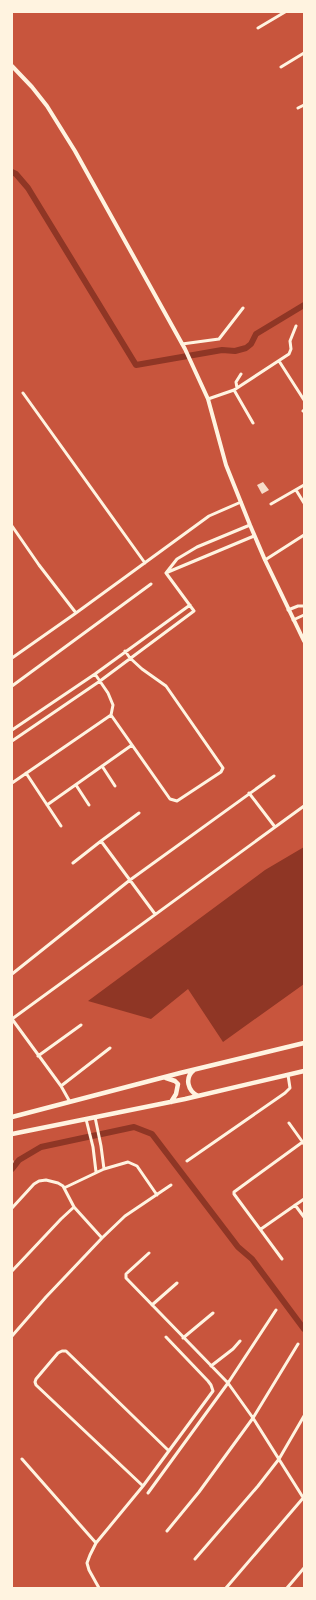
<svg xmlns="http://www.w3.org/2000/svg" width="316" height="1600" font-family="Signika,sans-serif">
  <rect width="100%" height="100%" fill="#c8553d"/>
  <path fill="#8f3625" d="M304,847v137l-81,58 -35,-53 -37,30 -63,-18 177,-131z"/>
  <g fill="none" stroke-linecap="round" stroke-linejoin="round">
    <path stroke="#8f3625" stroke-width="6" d="M12,172l4,2 12,14 108,177 86,-15 13,1 11,-3 5,-4 5,-10 48,-29
      M12,1169l7,-9 22,-13 93,-20 18,7 86,113 14,12 52,70"/>
  </g>
  <path fill="#f7dbc8" d="M263,482l6,8 -7,4 -5,-9z"/>
  <g fill="none" stroke-linecap="round" stroke-linejoin="round">
    <path stroke="#fff3e0" stroke-width="3" d="M258,28l27,-16
      M281,67l23,-14
      M298,108l6,-3
      M182,344l37,-5 24,-31
      M279,361l25,39
      M237,388l-1,-6 5,-8
      M234,390l19,33
      M23,393l122,170
      M208,399l26,-9 55,-36 2,-5 -1,-8 6,-15
      M303,411l1,-1
      M296,490l8,13
      M271,504l33,-19
      M12,526l27,39 37,48
      M265,560l39,-25
      M168,572l86,-36
      M166,573l11,-14 20,-12 53,-22
      M288,610l10,-4h6
      M293,620l11,-5
      M12,658l64,-45 133,-97 32,-14
      M95,674l13,19 5,12 -2,10 59,84 7,2 44,-29 2,-4 -57,-82 -24,-17 -12,-11 -5,-7
      M12,686l139,-102
      M12,730l83,-56 95,-69
      M12,741l88,-60 94,-70 -28,-38
      M102,766l13,20
      M26,773l35,53
      M12,783l99,-68
      M76,785l13,20
      M249,793l26,34
      M47,805l85,-60
      M101,841l38,-28
      M73,863l28,-22 54,73
      M12,974l118,-94 144,-104
      M12,1019l292,-213
      M12,1019l49,67 49,-38
      M38,1056l43,-31
      M61,1086l9,16
      M95,1117l6,29 3,23
      M86,1119l7,28 3,25
      M289,1123l15,21
      M12,1161v1
      M187,1161l98,-68 5,-5 -2,-13
      M64,1188l40,-19 24,-7 9,4 20,29
      M295,1205l9,12
      M12,1208l22,-24 5,-3 7,-1 12,3 5,3 11,21 28,31
      M261,1229l43,-30
      M149,1253l-23,21v4l102,105 25,35 51,81
      M282,1259l-48,-65v-2l70,-51
      M12,1271l49,-52 13,-12
      M152,1305l25,-22
      M12,1336l34,-39 56,-59 23,-22 46,-31
      M183,1338l30,-25
      M211,1366l22,-17 7,-8
      M22,1459l74,84
      M143,1486l-107,-101 -1,-3 1,-3 22,-26 4,-2h4l103,100
      M148,1493l80,-110 48,-73
      M167,1531l32,-39 54,-74 45,-74
      M195,1559l63,-73 21,-27 25,-43
      M99,1588l-10,-18 -2,-7 3,-8 6,-12 47,-57 70,-95 -2,-6 -3,-4 -42,-44
      M226,1588l78,-91
      M287,1588l17,-20"/>
    <path stroke="#fff3e0" stroke-width="4" d="M12,66l20,21 15,19 28,45 110,198 23,50 18,66 24,60 15,35 39,81"/>
    <path stroke="#fff3e0" stroke-width="4.5" d="M194,1070c-10,8 -6,21 4,26
      M166,1078l9,3 3,3 -2,10 -5,8
      M12,1117l168,-44 124,-30
      M12,1134l173,-35 119,-28"/>
  </g>
  <rect width="316" height="1600" fill="none" stroke="#fff3e0" stroke-width="26"/>
</svg>
